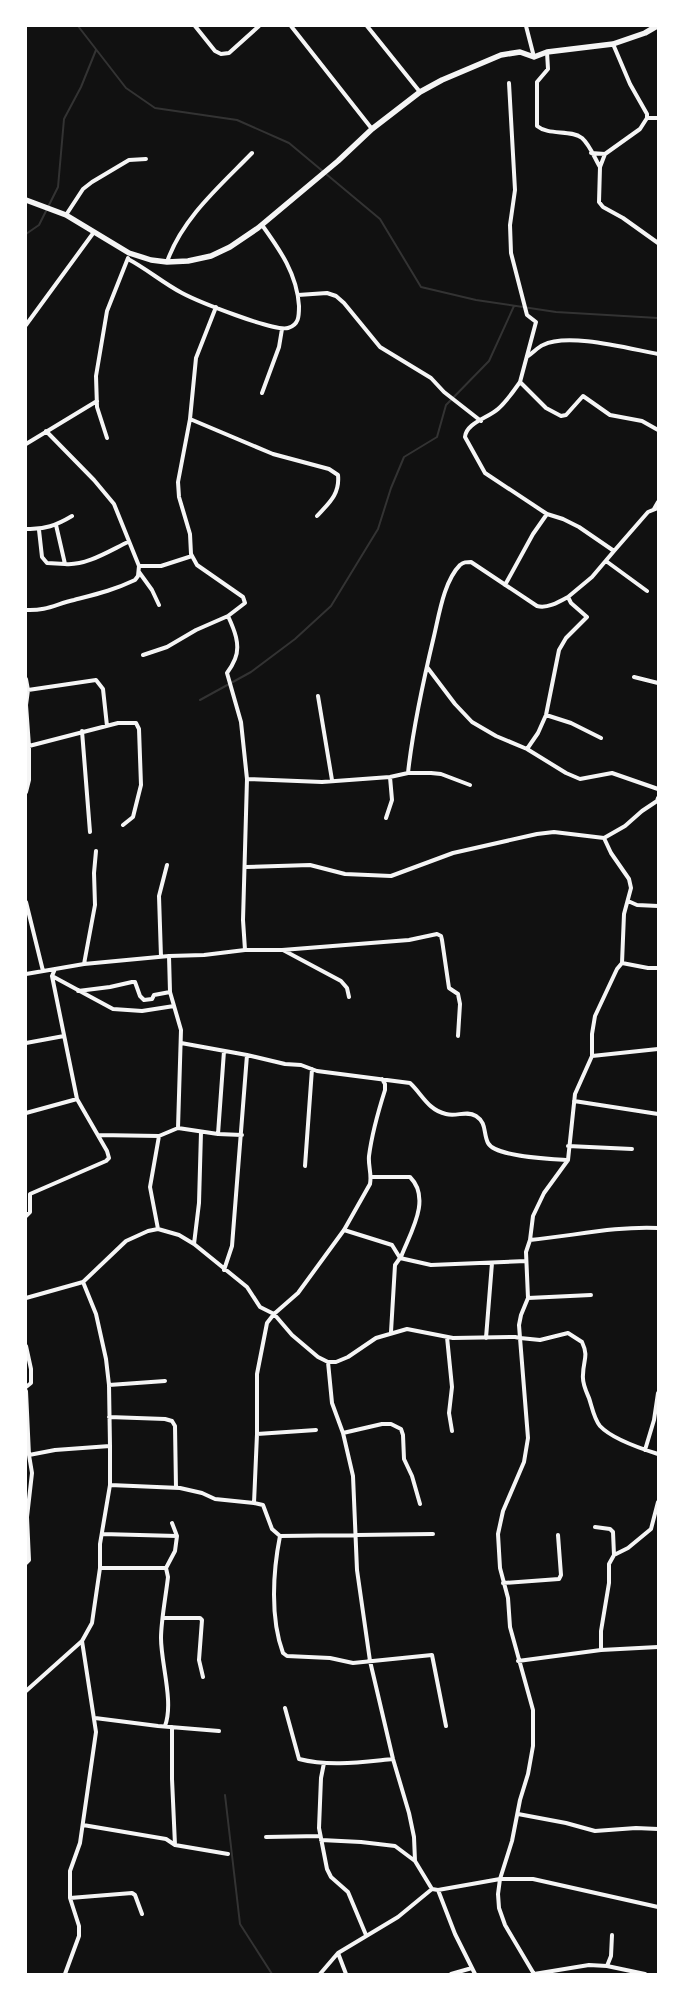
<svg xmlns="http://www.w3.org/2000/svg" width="684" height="2000" font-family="'Exo 2',sans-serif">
  <rect width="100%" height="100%" fill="#111"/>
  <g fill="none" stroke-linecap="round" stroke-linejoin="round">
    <path stroke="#333" stroke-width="2" d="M78,26l48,62 29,20 82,12 52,23 91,76 41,68 55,13 80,12 102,6
      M26,234l13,-9 19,-38 6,-68 17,-32 15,-37
      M200,700l51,-28 44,-33 36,-33 47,-77 13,-41 13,-31 33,-20 9,-32 43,-44 25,-55
      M225,1795l15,129 32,50"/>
    <path stroke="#f5f5f5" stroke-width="4" d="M195,26l20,25 6,3 8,-1 30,-27
      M291,26l81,103
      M367,26l53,66
      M526,26l8,31
      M613,44l17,40 17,30v4l-7,11 -35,25 -5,13 -1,35 4,5 20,11 35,25
      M547,52l1,17 -11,13v44c12,10 33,3 45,12 8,7 13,21 18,29
      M509,83l6,107 -5,35 1,28 16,62 9,7 -16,60
      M647,118h11
      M591,153l14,1
      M66,215l17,-26 9,-7 37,-22 17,-1
      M128,259c19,10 35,24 54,34 15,8 92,39 106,35 11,-3 11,-12 11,-22 -2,-32 -19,-56 -37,-81
      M167,262c15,-44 54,-77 85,-109
      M298,295l29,-2 9,3 8,7 36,44 51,31 13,14 37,29
      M26,325l68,-93
      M528,356c5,-3 10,-9 15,-11 25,-13 87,4 115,9
      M262,393l17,-46 3,-18
      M190,419l83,35 56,15 9,6c2,19 -9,28 -21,41
      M658,430l-16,-9 -32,-6 -27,-19 -17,19 -5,1 -15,-8 -26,-26c-7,10 -13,19 -22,27 -10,9 -32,14 -33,28l20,36 62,41 16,5 16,8 35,24 34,-39 10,-4
      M107,438l-10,-31 -1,-31 11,-65 21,-53
      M26,444l71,-43
      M654,509l4,-7
      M56,525l9,39c21,2 44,-13 63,-22
      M26,529c18,1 31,-4 46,-13
      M39,530l3,27 5,6 18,1
      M606,561l41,30
      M139,566h22l31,-10
      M139,572l13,18 7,15
      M505,585l28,-51 14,-20
      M568,597l24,-20 22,-26
      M26,610c21,1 30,-6 48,-10 23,-6 40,-10 61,-20l3,-4 1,-10 -25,-62 -20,-24 -48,-49
      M228,616c6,13 13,29 7,43 -2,5 -5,10 -8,14l14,49 6,57 -4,141 2,30
      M143,655l24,-8 29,-17 32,-14 17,-13 -2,-6 -46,-32 -6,-11 -1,-20 -11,-37 -1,-15 12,-63 6,-61 20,-51
      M427,667l28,37 17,18 24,14 31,13 39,24 14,6 32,-6 46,16
      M634,677l24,6
      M26,679l2,11 -2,15 3,41h-3
      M28,690l68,-10 7,9 4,37
      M318,696l14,84
      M546,715l25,8 30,15
      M82,731l8,101
      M408,773c5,-46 15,-91 26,-137 5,-21 10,-55 26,-71 4,-3 6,-3 11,-3l66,44c10,3 22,-4 31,-9l3,6 16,14 -21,21 -7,12 -13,65 -8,18 -11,16
      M247,779l75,3 68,-5 18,-4h23l10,1 29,11
      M26,792l3,-12v-34l89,-23h18l3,6 2,56 -8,32 -10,8
      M386,818l6,-18 -2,-23
      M604,838l7,15 18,26 2,9 -7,26 -2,49 -5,6 -22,47 -3,18v22l-17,38 -7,66 -24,33 -11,23 -3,24 -4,12 2,46 -7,17 -2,10 1,13 20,2 28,-7 14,9c7,15 1,18 1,33 -1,8 3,16 6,23 3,9 5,21 11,28 12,13 42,23 58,28
      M246,867l64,-2 35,9 46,2 62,-23 84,-19 17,-2 50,6 21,-12 17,-15 15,-10 1,-3
      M628,901l9,4 21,1
      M26,902l17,69
      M283,950l58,31 6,7 2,9
      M169,956l1,36 11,38 -3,98
      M161,957l-2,-61 8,-31
      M622,963l26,5h10
      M84,964l11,-59 -1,-32 2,-22
      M26,974l58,-10 85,-8 35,-1 41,-5h37l127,-10 28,-6 4,2 1,4 7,48 9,6 2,10 -2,32
      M52,976l61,33 29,2 32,-5
      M78,991l32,-4 22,-5h3l5,14 4,4 8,-1 2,-4 16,-3
      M26,1043l38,-7
      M181,1043l66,12 38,9 16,1 16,6 93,12c12,11 18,27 36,31 11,3 20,-4 30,2 11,7 7,17 12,27 7,14 65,16 80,17
      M592,1056l66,-7
      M382,1079l3,5v6c-7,22 -13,43 -16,66 -1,10 3,18 1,28l-26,46 -46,63 -24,21 -7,9 -10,51v60l-3,69 9,2 9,24 8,7 153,-2
      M574,1101l84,13
      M26,1113l51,-14
      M218,1134l6,-83
      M98,1135l61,1 19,-8 40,6 24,1
      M568,1146l64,3
      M305,1166l7,-97
      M371,1177h39c22,22 0,56 -9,80
      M26,1216l4,-4v-18l76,-33 3,-3 -2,-7 -30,-52 -25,-123 3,-7
      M158,1229l-8,-42 9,-51
      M344,1230l48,15 8,13 31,7 95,-4
      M530,1240c43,-4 84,-14 128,-12
      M194,1244l5,-41 2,-71
      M224,1270l8,-24 15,-191
      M26,1298l57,-16 43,-41 22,-10 10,-2 21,6 15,9 53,43 13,20 14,7 18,21 26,22 10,5h8l12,-5 28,-19 31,-9 46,9 62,-1 5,1 8,100 -4,24 -21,49 -5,23 2,34 8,30 2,29 23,83v36l-5,28 -8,26 -8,41 -12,38 -2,15 1,14 6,17 29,49
      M528,1298l63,-3
      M391,1332l4,-67 5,-7
      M447,1337l5,50 -3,26 3,18
      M486,1338l6,-75
      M26,1346l5,23v14l-5,4
      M328,1362l4,41 11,30 10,43 4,94 13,91 23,98 16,54 5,24 1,24 17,28 6,1 17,44 20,40
      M109,1385l56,-4
      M26,1391l3,64 3,18 -5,44 2,43 -3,3
      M109,1417l56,2 7,2 3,5 1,62
      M343,1433l39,-9h9l10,5 2,6 1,24 8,17 8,28
      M257,1434l59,-4
      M645,1450l9,-30 4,-27
      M29,1455l26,-5 55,-4
      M110,1485l70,3 22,5 13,6 39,4
      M595,1527l15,2 3,3 1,23 -5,9v19l-8,48v19
      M102,1534l75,2 -5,-13
      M280,1536c-7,35 -10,82 3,117l4,3 43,2 23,5 79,-8 14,71
      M614,1555l14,-7 23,-19 7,-27
      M100,1568h66
      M503,1583l56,-4 2,-4 -3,-40
      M164,1618h36l2,2 -3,40 4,17
      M518,1661l83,-11 57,-3
      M26,1691l56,-50 10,-18 2,-14 6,-41v-24l10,-59v-39l-1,-61 -3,-26 -10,-45 -13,-32
      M285,1708l14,51c31,8 63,3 94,0
      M95,1718l63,8 61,5
      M165,1726c9,-24 -4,-62 -4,-88 0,-17 5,-43 7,-61l-2,-9 9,-17 2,-15
      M172,1727v52l3,66
      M324,1763l-3,15 -2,50 8,41 4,8 17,15 18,43
      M518,1814l48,9 29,8 41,-3 22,1
      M83,1825l83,14 9,6 53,9
      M266,1837l54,-1
      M321,1840l40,2 34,4 20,15
      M438,1890l62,-11h33l125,28
      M70,1898l62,-5 3,2 7,19
      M338,1953l8,21
      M607,1966l38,8
      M65,1974l14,-38v-10l-9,-28v-27l10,-28 16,-111 -14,-91
      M320,1974l18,-21 60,-36 34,-28
      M451,1974l21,-6
      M534,1974l55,-9 18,1 4,-10 1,-21"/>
    <path stroke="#f5f5f5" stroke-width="5.5" d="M26,200l40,15 63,38 22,7 16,2 21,-1 23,-5 19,-9 28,-19 80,-67 34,-32 48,-37 22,-12 59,-25 19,-3 14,5 13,-5 66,-8 32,-11 12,-7"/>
  </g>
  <rect width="684" height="2000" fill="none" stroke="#ffffff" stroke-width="54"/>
</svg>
